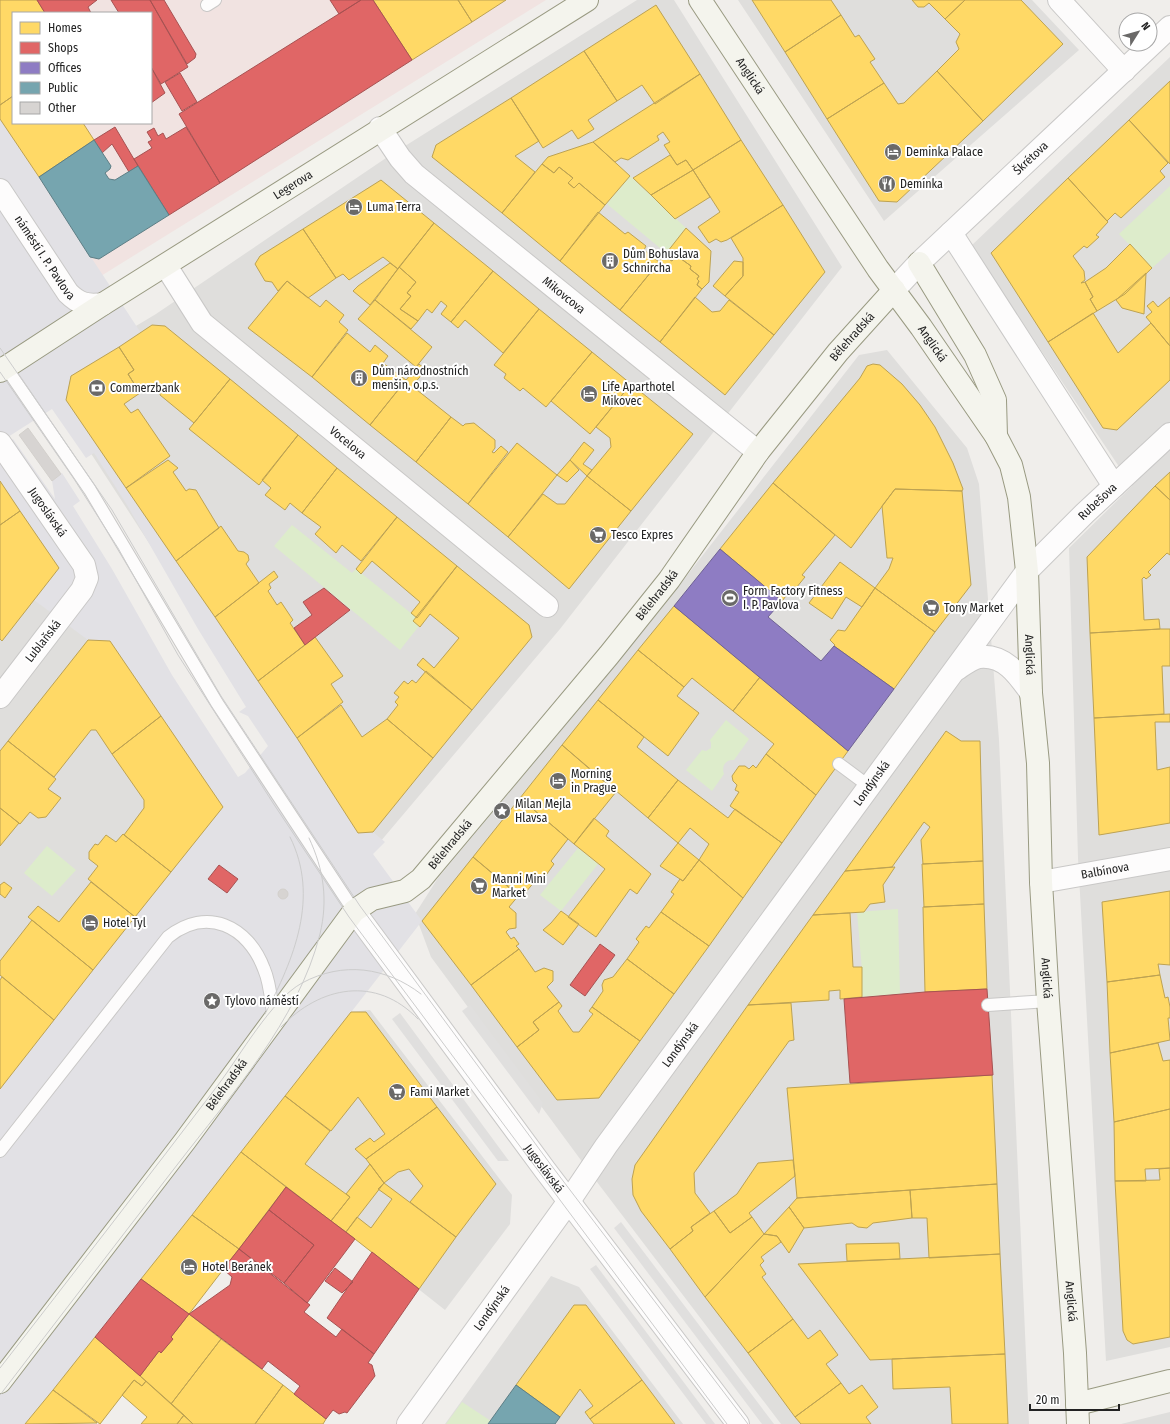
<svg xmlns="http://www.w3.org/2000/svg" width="1170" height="1424" font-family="'Fira Sans Condensed',sans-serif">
  <rect width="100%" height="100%" fill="#f0eeeb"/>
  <path fill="#dfdedc" d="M637,0h37l168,267 -282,362 -180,213 -54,-26 -282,-435 112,-67 230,-156z
    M738,0h294l47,50 -195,171z
    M1170,57v1290l-64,14 -28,-503 -9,-310 63,-62 -161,-240z
    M887,350l80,98 12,36 20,256 30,684h-248l-181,-238 -169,-229 -16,-43 23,-36 208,-250 213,-273z
    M0,461l241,356 -241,310z
    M370,1010l142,185 -2,29 -65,86 -90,-71 -118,-90 111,-137z
    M551,1276l28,11 104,137h-238z
    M1170,1412v12h-49z"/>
  <path fill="#f1e3e1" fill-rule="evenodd" d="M0,0h546l-458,284 -88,-131zM13,13h138v110h-138z"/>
  <path fill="#ddeccb" d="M630,176l56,52 -20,25 -59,-49z
    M1170,186v66l-18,16 -33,-34z
    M292,525l60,48 4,-4 61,49 2,8 -19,24 -126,-104z
    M726,720l23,19 -15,21c-8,-1 -13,6 -10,14l-12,17 -26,-21 16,-20 4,1 5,-3v-5l-1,-3z
    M47,846l29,24 -24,26 -28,-23z
    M578,848l20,16 -37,47 -21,-16z
    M898,909l2,85 -38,3v-27l-5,-58z
    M462,1402l29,19 -3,3h-42z"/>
  <path fill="#e0dfde" d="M470,1005l73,98 -4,11 -77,-103z
    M400,1013l109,148h-11l-106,-142z
    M621,1222l153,202h-12l-148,-196z
    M596,1265l119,159h-9l-116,-155z"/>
  <path fill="#e2e1e5" d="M0,119l141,214 -70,43 -5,24 221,324 71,108h15l12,10 -12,12 49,67 -391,503h-31v-344l204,-259 -43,-105 -51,-75 -22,-1 -54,-40 25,-32 -59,-87v-33l13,-9 42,60 -3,-18 10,-8 18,28 -7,5 39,63 60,106 66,102 7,-4 23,-27 -20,-30 -9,-4 7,-5 -48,-78 -71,-124 -33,-52 -8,5 -34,-49 -52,33z"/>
  <path fill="#ffd966" stroke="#bda252" d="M0,0h37l8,13h-32v83l-13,9z
    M373,0h85l14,22 -60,38z
    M458,0h48l-34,22z
    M752,0h79l10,15 -56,37z
    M912,0h53l-20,19 -16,-16 -5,4h-6z
    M965,0h56l42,44 -80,77 -46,-50 22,-22 -3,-7 4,-8 -15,-15z
    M656,5l44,69 -45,30 -13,-19 -25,16 -33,-50z
    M841,15l14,22 4,-2 16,24 -5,3 14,21 -57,36 -42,-67z
    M584,51l33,50 -29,19 6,9 -16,10 -6,-9 -29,18 -32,-50z
    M937,71l46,50 -86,81 -18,-1 -52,-82 57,-36 14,21 6,-1z
    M700,74l41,66 -48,30 -7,-10 -9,5 -13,-20 6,-3 -7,-10 -6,4 2,4 -31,20 -7,-2 -6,4 -22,-20z
    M1170,81v83l-41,-44z
    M13,96v27h70l11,17 -55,37 -39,-58v-14z
    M511,98l28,43 -24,15 20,16 -33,41 -70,-56 4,-12z
    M1129,120l39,43 -8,8 5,6 -44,41 -6,-5 -8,8 -39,-43z
    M741,140l42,65 -56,35 -6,2 -5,-3 -7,4 -11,-16 22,-15 -27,-42z
    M593,142l37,34 -25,29 -26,-22 -5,5 -6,-5 5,-5 -14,-11 -5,6 -12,-9 6,-7z
    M670,155l7,10 9,-5 7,10 -42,25 -18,-17z
    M542,164l12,9 5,-6 14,11 -5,5 6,5 5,-5 26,22 -45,56 -58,-48z
    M693,170l17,27 -35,22 -24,-24z
    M1068,178l40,44 -12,13 3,2 -12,11 -3,-2 -11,10 11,15 1,9 -4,3 4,-1 8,15 -3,2 7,12 -49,31 -57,-89z
    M381,180l53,43 -36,46 -15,-12 -34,23 -6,-6 -7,4 -33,-49z
    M783,205l42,67 -51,63 -49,-39 18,-20v-18l-12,-20z
    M598,212l27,22 3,-2 18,14 -2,4 15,12 -39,48 -60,-49z
    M434,223l59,48 -42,51 -10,-8 6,-8 -6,-5 -9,12 -5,-4 -9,12 -18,-12 11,-13 -4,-3 9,-11 -17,-15z
    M686,228l25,23 -2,31 -7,7 -5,-4 2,-4 -2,-2 2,-3 -9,-7 1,-3 -14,-10 -5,5 -8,-5z
    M303,229l33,49 -28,20 -21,-17 -9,10 -6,-9 -7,-1 -10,-17 5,-8z
    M1130,244l22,24 -27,26 -28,17 -7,-12 3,-2 -8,-15 21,-14z
    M664,256l8,5 5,-5 14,10 -1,3 9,7 -2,3 2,2 -2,4 5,4 -42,53 -40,-32z
    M734,261l9,1v14l-18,20 -12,-10z
    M390,263l8,6 -28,36 -17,-14 5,-5z
    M399,267l17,15 -9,11 4,3 -11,13 18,12 -7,8 -36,-29z
    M493,271l46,38 -36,44 -38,-33 -7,8 -7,-6z
    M1146,273l-2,41 -22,-6 -6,-8z
    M287,281l33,26 6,-7 18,15 -5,7 9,8 -36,47 -64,-49z
    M695,297l17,15 8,-1 9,-11 45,35 -49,60 -65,-53z
    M1170,297v49l-24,-29 6,-5 -5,-6 6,-5 5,6z
    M375,300l57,47 -16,20 -58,-48z
    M539,309l53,43 -46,55 -23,-19 -3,3 -16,-13 2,-4 -12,-9z
    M1093,313l25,40 33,-30 19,23v34l-53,50 -14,-2 -55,-86z
    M152,325l13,1 65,53 -36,44 -34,-28 1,-6 -6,-5 -15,9 -12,-19 6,-4 -15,-23z
    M347,333l23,19 5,-7 13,11 -5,7 23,17 -36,45 -58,-48z
    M119,347l15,23 -6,4 12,19 -16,11 7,9 7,-4 32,47 -44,32 -60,-88 5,-24z
    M592,352l39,32 -41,50 -39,-33z
    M419,364l7,6 -14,16 39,31 -35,45 -46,-37z
    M873,364l7,1 22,19 18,21 15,22 18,36 10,26 -1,2 -67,-2 -44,59 -78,-65 87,-105 7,-12z
    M230,379l68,56 -39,50 -70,-56z
    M631,384l62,50 -62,77 -44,-35 24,-29 -1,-9 -14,-11z
    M451,417l12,9 2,-2 9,-1 21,17v8l-3,4 2,1 7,-7 7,6 -40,52 -52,-42z
    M298,435l39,33 -35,45 -12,-10 -5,7 -20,-15 6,-7 -9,-8z
    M584,442l10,8 -11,14 9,6 -5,6 -17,-16z
    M517,443l40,32 -49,62 -40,-33z
    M168,460l10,8 -5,4 13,19 3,-2 7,1 23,38 -43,33 -50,-73z
    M570,460l9,10 -12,12 -10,-7z
    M337,468l60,49 -36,44 -19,-16 -6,8 -21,-19 6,-7 -19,-14z
    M1170,472v28l-15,-14z
    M587,476l44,35 -62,78 -61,-52 35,-43 14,10h8z
    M0,481l20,30 -20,14z
    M773,483l62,52 -33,40 3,2 -9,11 -2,-2 -12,15 -62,-52z
    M1155,486l15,14v55l-3,-2 -19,19 3,3 -5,4 -2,-2 -2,2 2,41 15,-1 1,10 -70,4 -3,-76z
    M895,489l67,2 9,94 -36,47 -60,-44 14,-19 4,-11h-6l-5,-52z
    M20,511l39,57 -57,73 -2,-2v-114z
    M397,517l60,49 -40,52 -6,-5 9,-11 -48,-41 -11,13 -5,-5z
    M221,526l17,25 6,1 4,3 1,5 -3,4 13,19 -44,34 -39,-56z
    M840,562l35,26 -13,19 -16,-10 -14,22 -23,-16z
    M457,566l72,59 3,12 -60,73 -55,-45 6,-7 11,10 25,-30 -29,-24 -10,13 -7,-6z
    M274,571l4,6 -9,7 2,4 -3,3 9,14 4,-3 12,18 -3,3 15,22 -47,36 -43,-64z
    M875,588l60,44 -41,57 -60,-43 1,-1 -5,-5 8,-10 7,1z
    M674,606l86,71 -27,34 -41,-33 -8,9 -46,-37z
    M1160,629h10v37h-8l2,48 -70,4 -4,-85z
    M315,637l28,39 -12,8 12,18 -46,36 -39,-57z
    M88,640l22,1 51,75 -49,38 -16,-24h-5l-37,47 -46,-36z
    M638,650l46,37 -7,9 22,17 -31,43 -70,-56z
    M426,671l46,39 -39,48 -46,-39 11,-14 -3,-3 4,-5 -5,-4 10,-12 4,3 4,-4 4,3z
    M760,677l88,74 -32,44 -50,-41 8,-10 -41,-33z
    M598,700l46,37 -7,10 41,33 -30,38 -86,-73z
    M341,705l21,32 25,-18 46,39 -60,74 -15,1 -61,-95z
    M1170,714v8h-15l2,48 13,-3v56l-71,12 -5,-117z
    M161,716l62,91 -52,65 -47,-37 20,-27v-8l-32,-46z
    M946,731l15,10h19l3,120 -60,3 -2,-24 9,-13 -6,-5 -32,45 -47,4z
    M8,741l48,38 -8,10 13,9 -15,19 -8,1 -8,-6 -10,12 -20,-16v-57z
    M562,745l54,47 -42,52 -54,-46z
    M766,754l50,41 -34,48 -52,-37 9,-14 -4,-2 2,-5 -4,-4 -1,-5 7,-10h6l4,3 4,-4 3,3z
    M678,780l50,38 7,-9 47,34 -39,55 -44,-38 10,-16 -19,-16 -12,15 -30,-25z
    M520,798l48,41 -17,22 3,3 -10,14 -4,-3 -19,23 -48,-41z
    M0,808l19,15 -19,23z
    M594,818l15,13 -3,5 45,38 -14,20 -7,-5 -34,48 -28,-20 37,-48 -31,-25z
    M123,834l48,38 -36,45 -47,-38 10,-13 -9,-7v-7l6,-8 3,1 8,-10 10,7z
    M678,843l21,17 -16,21 -23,-15z
    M473,857l46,38 -10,12 7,6v15l-7,1 -3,3 5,7 3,-2 5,7 -3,2 3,3 -48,36 -49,-64z
    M699,860l44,38 -34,48 -48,-34 13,-18 -3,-2 9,-13 3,2z
    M983,861l1,43 -60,3 -2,-43z
    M895,867l-12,18 2,17 -15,2 -6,8 -51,3 32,-44z
    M4,882l8,6 -7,10 -5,-4v-9z
    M91,882l44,35 -42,53 -65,-53 10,-11 21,16z
    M1170,891v74l-12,-1 2,11 -53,7 -5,-80z
    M984,904l3,85 -62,3 -2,-85z
    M561,911l18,13 -16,21 -20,-15 8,-7z
    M661,912l48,34 -35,48 -47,-35 12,-17 -3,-3 10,-13 3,2z
    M850,913l3,54h9v30l-22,2v-9l-11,1v9l-81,5 65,-90z
    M32,920l61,50 -39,50 -54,-45v-14z
    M519,949l16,23 9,-4 9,3v10l-6,6 12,15 -26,20 6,8 -22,17 -46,-62z
    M627,959l47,35 -34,47 -48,-34 11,-16 -1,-6 2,-5 9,-3z
    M1160,975l5,23 3,-1 2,10v11h-2l2,22 -60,13 -3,-71z
    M2,977l52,43 -54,69v-109z
    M559,1002l3,4 -4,5 15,21h6l14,-18 -4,-3 3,-4 48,34 -41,57 -42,2 -40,-53 22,-17 -6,-8z
    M791,1003l3,37 -5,1 -95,132 1,20 15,20 -19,14 2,4 -23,18 -29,-38 -8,-16 -1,-16 3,-14 113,-160z
    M351,1012h15l71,95 -71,52 -11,-10 15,-11 4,4 11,-8 -27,-37 -27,34 -46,-35z
    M1158,1043l5,18 7,-1v49l-56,13 -4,-69z
    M992,1075l5,109 -200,14 -10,-110z
    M285,1096l45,35 -25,33 45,33 -19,24 -90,-69z
    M437,1107l59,77 -40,53 -46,-35 13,-16 -14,-17 -11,3 -14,11 -18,-24z
    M1170,1109v59l-25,1 1,12h-31l-1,-59z
    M241,1152l45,35 -47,62 -47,-34z
    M793,1160l2,16 -46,37 3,4 -22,16 -16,-22 23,-17 21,-31z
    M370,1164l14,19 -38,49 -15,-11 19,-24 -4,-3z
    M1170,1168v169l-37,7 -6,-4 -4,-9 -8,-150 45,-1 -1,-11z
    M384,1183l72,54 -37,52 -73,-57 11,-15 14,11 21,-29 -14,-10z
    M997,1184l3,70 -71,4 -2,-40h-15l-2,-28z
    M910,1190l2,28 -39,5 -6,5 -9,-1 -6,-4 -48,5 -15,-21 8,-9z
    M789,1207l15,21 -15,25 -12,-17 -13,-2z
    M714,1211l16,22 22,-16 12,17 -59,63 -35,-48 23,-18 -2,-4z
    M192,1215l47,34 -50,65 -48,-35z
    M764,1234l13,2 4,6 -20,15 3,4 -4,4 6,9 -4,3 31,42 -45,34 -43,-56z
    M899,1243l1,16 -53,2 -1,-17z
    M1000,1254l5,100 -135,6 -72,-96z
    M574,1305h12l56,75 -52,39 -5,-7 8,-6 -13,-17 -20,28 -44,-32z
    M189,1314l32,25 -50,65 -31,-28 19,-25 2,2 12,-14 -2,-2z
    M793,1319l15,20 12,-9 18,25 -12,9 15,19 -46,34 -47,-64z
    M95,1337l51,44 -4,5 -8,-6 -34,44 -47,-34z
    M221,1339l62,46 -28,39h-62l-22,-20z
    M1005,1354l3,70h-56l-2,-37 -57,2 -1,-30z
    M134,1380l8,6 4,-5 38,34 -7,9h-36l6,-7 -25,-22z
    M642,1380l33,44h-81l-4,-5z
    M841,1383l8,11 13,-9 16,22 -12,10 5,7h-70l-6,-7z
    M283,1385l43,34 -3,5h-68z
    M53,1390l44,33 -72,1z
    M184,1415l9,9h-16z"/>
  <path fill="#e06666" stroke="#a75252" d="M37,0h60l-9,7 3,6h-46z
    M111,0h39l38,67 -27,17 -10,-17v-54h-32z
    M150,0h14l32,54 -1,4 -8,6z
    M330,0h31l-22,14z
    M361,0h12l39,60 -192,123 -41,-69z
    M151,67l14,26 -14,10z
    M180,73l17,29 -15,9 -17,-29z
    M115,127l23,39 -9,6 -17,-28 -10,9 -8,-13z
    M186,127l34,56 -51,32 -35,-56 18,-11 -4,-6 4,-2 -5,-8 7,-4 4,8 5,-3 3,6z
    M324,588l26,22 -45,35 -11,-17 18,-13 -9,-13z
    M219,865l19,14 -11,14 -19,-14z
    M600,944l15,11 -30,41 -15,-11z
    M987,989l6,86 -143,8 -6,-84 81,-7z
    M286,1187l69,52 -48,64 -23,-20 30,-38 -45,-35z
    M269,1210l45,35 -30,38 -45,-34z
    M239,1249l71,56 -6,7 32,25 6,-8 32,25 -6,9 4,2 3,11 -28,37 -2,-1 -6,2 -6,-4 -7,9 -32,-25 6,-8 -32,-25 -6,8 -73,-55 41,-29 2,-8 -9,-8z
    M372,1252l47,37 -45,65 -47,-36z
    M335,1268l18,14 -11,11 -17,-12z
    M141,1279l48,35 -18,23 2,2 -12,14 -2,-2 -19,25 -45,-39z"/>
  <path fill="#8e7cc3" stroke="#6e6193" d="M720,549l62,52 -14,16 53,44 13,-15 60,43 -46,62 -174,-145z"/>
  <path fill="#76a5af" stroke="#5d7e85" d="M94,140l17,26 -1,3 -5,4 4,6 6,1 23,-14 31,49 -70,44 -9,-2 -51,-80z
    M516,1385l44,32 -5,7h-67z"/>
  <path fill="#d7d4d2" stroke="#d3d0cc" d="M28,428l33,46 -9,7 -33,-46z
    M278 894a5 5 0 1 1 10 0a5 5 0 1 1-10 0Z"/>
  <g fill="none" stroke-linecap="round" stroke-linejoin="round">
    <g stroke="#c9c8c7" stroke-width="14">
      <path id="lane" d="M207,5l8,-5
        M3,363l87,127 127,213 137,208
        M839,764l31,23
        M988,1005l60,-4
        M0,1151l168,-214c39,-31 80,-11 96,32 7,16 7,34 10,51"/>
    </g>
    <g stroke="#c9c8c7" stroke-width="24">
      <g id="street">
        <path d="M1059,0l65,71"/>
        <path id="s1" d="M380,128l20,30 14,16 344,278"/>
        <path id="s2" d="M0,190l68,103c11,11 19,13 35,11"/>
        <path d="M951,233l163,253"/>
        <path id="s3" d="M166,266l36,57 345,283"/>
        <path id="s4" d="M894,290l25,-27 251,-236"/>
        <path id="s5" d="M0,443l84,122 3,13 -5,12 -82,107"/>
        <path d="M957,669c6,-4 15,-11 22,-12 25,-3 39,17 52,36"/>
        <path id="s6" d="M1041,882l129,-23"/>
        <path id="s7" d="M354,911l191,259 193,254"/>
        <path id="s8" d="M408,1424l161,-223 37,-55 421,-575 58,-58 85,-79"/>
      </g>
    </g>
    <g stroke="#999a82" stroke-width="24">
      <g id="secondary">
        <path id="s9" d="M700,0l178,269 43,58 75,109 15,29 8,32 8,74 4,122 7,70 3,119 7,119 27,352 3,71"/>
        <path d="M919,263l56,92 20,45 1,36"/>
        <path id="s10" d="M0,371l103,-67 484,-304"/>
        <path id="s11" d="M0,1382l185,-241 169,-230 18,-12 33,-8 16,-12 188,-224 60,-75 89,-128 80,-100 56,-62"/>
        <path d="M1077,1404l93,-23"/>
      </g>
    </g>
    <use href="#lane" stroke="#fdfcfc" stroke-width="12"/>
    <use href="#street" stroke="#fdfcfc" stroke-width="22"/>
    <use href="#secondary" stroke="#f4f4ed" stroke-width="22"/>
    <path stroke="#ccc" stroke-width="1" d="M0,348l112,162 109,186 139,210 191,259 197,259
      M0,372l74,107 44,69 60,107 95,148 76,114 378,507
      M265,1014c29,-55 55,-117 25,-177
      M281,1027c39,-41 95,-52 137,-8
      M0,1368c73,-94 146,-188 218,-283 22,-29 53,-85 84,-102 41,-22 84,-16 119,11
      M0,1395c59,-77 118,-154 177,-230 53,-69 121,-144 143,-231 8,-34 4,-64 -11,-96"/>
  </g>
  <defs>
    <g id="hotel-disc" transform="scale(0.9)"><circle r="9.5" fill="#6a6968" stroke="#fff"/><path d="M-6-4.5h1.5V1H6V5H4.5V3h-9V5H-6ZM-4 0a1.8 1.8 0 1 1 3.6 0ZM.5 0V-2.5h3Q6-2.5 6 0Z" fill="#fff"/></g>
    <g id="restaurant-disc" transform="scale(0.9)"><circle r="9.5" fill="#6a6968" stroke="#fff"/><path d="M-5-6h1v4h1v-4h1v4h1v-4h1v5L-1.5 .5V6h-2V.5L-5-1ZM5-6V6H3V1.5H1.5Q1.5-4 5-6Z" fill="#fff"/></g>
    <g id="building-disc" transform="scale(0.9)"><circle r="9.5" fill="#6a6968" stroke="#fff"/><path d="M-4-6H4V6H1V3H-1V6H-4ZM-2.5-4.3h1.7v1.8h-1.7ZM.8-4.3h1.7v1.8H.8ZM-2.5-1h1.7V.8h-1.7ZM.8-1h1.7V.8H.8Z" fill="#fff"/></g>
    <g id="bank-disc" transform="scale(0.9)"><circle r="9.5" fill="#6a6968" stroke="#fff"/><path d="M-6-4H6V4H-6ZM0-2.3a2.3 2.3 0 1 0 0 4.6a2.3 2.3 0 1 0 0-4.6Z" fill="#fff"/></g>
    <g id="supermarket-disc" transform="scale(0.9)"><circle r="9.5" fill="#6a6968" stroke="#fff"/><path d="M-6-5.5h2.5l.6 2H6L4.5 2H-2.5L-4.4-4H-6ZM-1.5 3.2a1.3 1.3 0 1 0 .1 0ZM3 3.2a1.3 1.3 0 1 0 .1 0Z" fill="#fff"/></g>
    <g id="stadium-disc" transform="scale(0.9)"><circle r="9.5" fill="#6a6968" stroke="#fff"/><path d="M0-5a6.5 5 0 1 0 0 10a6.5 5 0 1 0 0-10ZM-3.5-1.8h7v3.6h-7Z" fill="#fff"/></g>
    <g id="sight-disc" transform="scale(0.9)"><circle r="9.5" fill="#6a6968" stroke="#fff"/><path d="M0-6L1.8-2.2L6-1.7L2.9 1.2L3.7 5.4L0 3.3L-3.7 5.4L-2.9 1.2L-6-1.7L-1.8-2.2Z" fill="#fff"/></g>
  </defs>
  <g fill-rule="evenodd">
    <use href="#hotel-disc" x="893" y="152"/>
    <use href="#restaurant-disc" x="887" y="184"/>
    <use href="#hotel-disc" x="354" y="207"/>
    <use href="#building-disc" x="610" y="261"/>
    <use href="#building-disc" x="359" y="378"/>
    <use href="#bank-disc" x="97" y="388"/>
    <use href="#hotel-disc" x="589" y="394"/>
    <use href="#supermarket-disc" x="598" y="535"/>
    <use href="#stadium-disc" x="730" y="598"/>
    <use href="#supermarket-disc" x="931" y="608"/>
    <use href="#hotel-disc" x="558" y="781"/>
    <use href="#sight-disc" x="502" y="811"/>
    <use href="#supermarket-disc" x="479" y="886"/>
    <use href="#hotel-disc" x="90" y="923"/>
    <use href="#sight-disc" x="212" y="1001"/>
    <use href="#supermarket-disc" x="397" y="1092"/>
    <use href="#hotel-disc" x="189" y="1267"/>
  </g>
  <g text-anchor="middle" stroke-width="4" stroke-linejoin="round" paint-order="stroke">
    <g font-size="12" fill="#222" stroke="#fff">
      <text dy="4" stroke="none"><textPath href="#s9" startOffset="91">Anglická</textPath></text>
      <text dy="4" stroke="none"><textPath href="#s4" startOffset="190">Škrétova</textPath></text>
      <text dy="4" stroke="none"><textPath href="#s10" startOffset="347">Legerova</textPath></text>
      <text dy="4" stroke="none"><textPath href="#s2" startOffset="81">náměstí I. P. Pavlova</textPath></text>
      <text dy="4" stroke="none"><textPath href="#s1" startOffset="250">Mikovcova</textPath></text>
      <text dy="4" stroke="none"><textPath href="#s11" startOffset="1358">Bělehradská</textPath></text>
      <text dy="4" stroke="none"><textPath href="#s9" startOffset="415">Anglická</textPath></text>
      <text dy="4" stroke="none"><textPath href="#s3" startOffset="256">Vocelova</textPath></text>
      <text dy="4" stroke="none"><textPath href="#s8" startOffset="1153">Rubešova</textPath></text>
      <text dy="4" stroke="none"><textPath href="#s5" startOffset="84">Jugoslávská</textPath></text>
      <text dy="4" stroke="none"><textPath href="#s11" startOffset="1034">Bělehradská</textPath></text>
      <text transform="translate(43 641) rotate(-52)" y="4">Lublaňská</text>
      <text dy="4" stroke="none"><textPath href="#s9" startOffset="751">Anglická</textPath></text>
      <text dy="4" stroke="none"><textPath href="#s8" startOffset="791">Londýnská</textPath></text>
      <text dy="4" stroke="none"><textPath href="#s11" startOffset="710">Bělehradská</textPath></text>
      <text dy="4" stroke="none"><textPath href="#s6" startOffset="65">Balbínova</textPath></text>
      <text dy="4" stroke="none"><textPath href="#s9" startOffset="1075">Anglická</textPath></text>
      <text dy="4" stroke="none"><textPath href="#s8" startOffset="467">Londýnská</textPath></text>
      <text dy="4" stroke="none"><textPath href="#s11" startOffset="374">Bělehradská</textPath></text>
      <text dy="4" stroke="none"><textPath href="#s7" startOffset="320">Jugoslávská</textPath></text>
      <text dy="4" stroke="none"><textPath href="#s9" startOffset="1399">Anglická</textPath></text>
      <text dy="4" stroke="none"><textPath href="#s8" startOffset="143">Londýnská</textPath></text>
    </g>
    <g font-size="12" fill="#222" stroke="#fff" text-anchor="start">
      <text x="906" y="156">Deminka Palace</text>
      <text x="900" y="188">Demínka</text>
      <text x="367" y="211">Luma Terra</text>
      <text x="623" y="258">Dům Bohuslava<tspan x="623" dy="14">Schnircha</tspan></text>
      <text x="372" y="375">Dům národnostních<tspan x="372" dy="14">menšin, o.p.s.</tspan></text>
      <text x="602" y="391">Life Aparthotel<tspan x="602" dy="14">Mikovec</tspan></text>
      <text x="110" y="392">Commerzbank</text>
      <text x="611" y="539">Tesco Expres</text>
      <text x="743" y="595">Form Factory Fitness<tspan x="743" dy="14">I. P. Pavlova</tspan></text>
      <text x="944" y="612">Tony Market</text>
      <text x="571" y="778">Morning<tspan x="571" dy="14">in Prague</tspan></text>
      <text x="515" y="808">Milan Mejla<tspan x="515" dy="14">Hlavsa</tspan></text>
      <text x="492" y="883">Manni Mini<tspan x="492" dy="14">Market</tspan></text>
      <text x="103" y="927">Hotel Tyl</text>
      <text x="225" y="1005">Tylovo náměstí</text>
      <text x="410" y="1096">Fami Market</text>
      <text x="202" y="1271">Hotel Beránek</text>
    </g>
  </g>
  <rect x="12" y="12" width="140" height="112" fill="#ffffff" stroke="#a7a7a7"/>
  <rect x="20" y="22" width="20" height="12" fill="#ffd966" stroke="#a7a7a7"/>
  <text x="48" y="32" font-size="12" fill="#222222">Homes</text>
  <rect x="20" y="42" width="20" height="12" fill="#e06666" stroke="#a7a7a7"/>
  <text x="48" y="52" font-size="12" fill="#222222">Shops</text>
  <rect x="20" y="62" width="20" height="12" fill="#8e7cc3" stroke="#a7a7a7"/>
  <text x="48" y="72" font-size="12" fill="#222222">Offices</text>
  <rect x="20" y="82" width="20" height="12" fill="#76a5af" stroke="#a7a7a7"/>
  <text x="48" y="92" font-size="12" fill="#222222">Public</text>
  <rect x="20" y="102" width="20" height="12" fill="#d7d4d2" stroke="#a7a7a7"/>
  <text x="48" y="112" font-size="12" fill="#222222">Other</text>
  <g transform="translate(1138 32) rotate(53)"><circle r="19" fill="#ffffff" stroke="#a7a7a7"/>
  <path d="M0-3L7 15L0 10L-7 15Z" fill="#6a6968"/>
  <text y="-6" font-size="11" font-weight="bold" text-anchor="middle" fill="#222222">N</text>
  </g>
  <path d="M1030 1404v6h89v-6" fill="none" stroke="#222222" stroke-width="2"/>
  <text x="1036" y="1404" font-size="12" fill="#222222" stroke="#ffffff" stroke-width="3" paint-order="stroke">20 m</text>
</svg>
